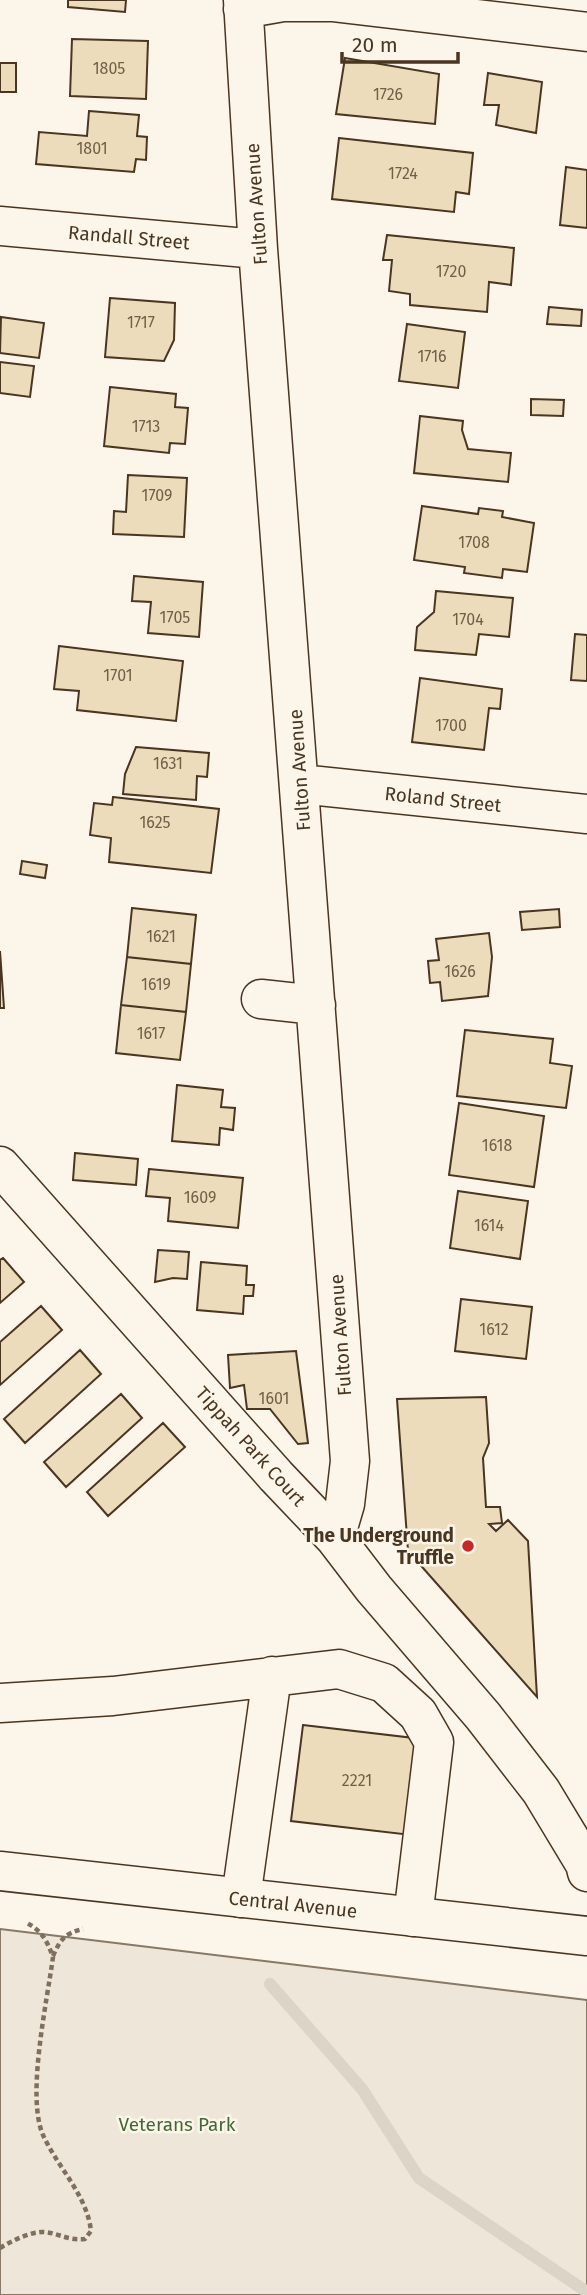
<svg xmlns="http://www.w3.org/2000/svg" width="587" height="2295" font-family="'Fira Sans',sans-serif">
  <rect width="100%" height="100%" fill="#fbf6e9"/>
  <path fill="#ede6d9" stroke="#887966" stroke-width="2" d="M0,1929l587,71v295h-587z"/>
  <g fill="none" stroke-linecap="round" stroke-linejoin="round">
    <path stroke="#dcd4c6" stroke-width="12" d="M270,1984l92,105 57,89 168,114"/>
  </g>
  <path fill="#ecdcbc" stroke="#4a3520" stroke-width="2" d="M68,0h58l-1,12 -57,-5z
    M72,39l76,2 -2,58 -76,-3z
    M345,58l94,16 -4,50 -99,-10z
    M0,63h16v29h-16z
    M488,73l54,9 -6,51 -40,-8 3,-20h-15z
    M89,111l50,4 -2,21 10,1 -1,23 -10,-1 -2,13 -98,-8 3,-32 48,4z
    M339,138l134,15 -4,41 -13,-2 -2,20 -122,-13z
    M566,167l21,3v58l-27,-3z
    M387,235l127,13 -3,37 -22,-3 -2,30 -77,-7v-11l-21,-3 3,-31h-9z
    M110,298l65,5 -1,37 -10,21 -59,-4z
    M549,307l33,3 -1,16 -34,-2z
    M1,317l43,6 -5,35 -39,-5z
    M407,324l58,8 -7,56 -59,-7z
    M0,362l34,4 -4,31 -30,-4z
    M110,387l66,7 -1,13 13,1 -3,36 -15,-1 -1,10 -65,-7z
    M531,399l33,1 -1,16 -32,-1z
    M420,416l43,5 -1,9 6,19 43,4 -3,29 -94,-9z
    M128,475l59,3 -3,59 -71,-3 1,-23 12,1z
    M422,506l56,8 1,-6 24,3 -1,6 32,6 -7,49 -24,-3 -1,9 -38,-5 1,-6 -51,-7z
    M134,576l69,6 -4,55 -51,-4 3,-31 -19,-1z
    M436,591l77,7 -4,39 -30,-3 -3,21 -61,-5 2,-23 17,-15z
    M575,634l12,1v46l-16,-1z
    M59,646l124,15 -7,60 -99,-11 2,-19 -25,-2z
    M420,678l82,11 -2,20 -11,-1 -5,42 -72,-8z
    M136,747l73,6 -2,24 -10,-1 -1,24 -73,-6 2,-20z
    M113,797l106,12 -8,64 -102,-11 2,-24 -21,-3 4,-32 18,2z
    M22,861l25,4 -2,13 -25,-4z
    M132,908l64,7 -5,49 -64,-7z
    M559,909l1,18 -38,3 -2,-18z
    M489,933l3,24 -4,39 -46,5 -2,-19 -10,1 -2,-22 11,-1 -3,-21z
    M0,951l4,57h-4z
    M127,957l64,7 -5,48 -65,-7z
    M121,1005l65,7 -6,48 -64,-7z
    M465,1030l88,9 -3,24 22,3 -6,42 -109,-12z
    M177,1085l46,5 -2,17 14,1 -2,22 -13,-2 -1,17 -47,-4z
    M459,1103l85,13 -10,71 -85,-12z
    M75,1153l63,6 -2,26 -63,-5z
    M149,1169l94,9 -5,50 -70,-7 2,-23 -24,-2z
    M458,1191l70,10 -8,58 -70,-11z
    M158,1250l31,2 -2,27 -14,-1 -18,4z
    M3,1258l21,24 -24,21v-43z
    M201,1262l46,4 -1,19h8l-1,11h-9l-1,18 -46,-4z
    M461,1299l71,8 -6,52 -71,-8z
    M41,1306l21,24 -62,55v-43z
    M80,1350l21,24 -76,69 -21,-24z
    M296,1351l12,92 -10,1 -28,-35h-23l-3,-24 -14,3 -2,-33z
    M121,1394l21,24 -76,69 -22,-25z
    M486,1397l3,46 -6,15 3,49h14l2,16 -13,1 7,7 12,-11 20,21 9,156 -129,-146 -11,-152z
    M163,1423l22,24 -77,69 -21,-24z
    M303,1725l119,14 -11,96 -120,-14z"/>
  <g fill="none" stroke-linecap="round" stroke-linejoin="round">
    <g stroke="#4a3520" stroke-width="41">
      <path id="minor" d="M243,0l15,249 92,1212 -5,43 -10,34
        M243,9l40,-7h49l255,30
        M0,226l258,23
        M300,784l287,30
        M261,999l55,6
        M0,1166l276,310 59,62 39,51 109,127 58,75 44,73 2,8
        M0,1703l113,-7 226,-27 45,14 34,31 16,28 -21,175
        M241,1898l31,-222"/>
    </g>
    <g stroke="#4a3520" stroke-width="41">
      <path id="major" d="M0,1871l587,65"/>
    </g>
    <path stroke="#7f6f5c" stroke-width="4.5" stroke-dasharray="5 3.5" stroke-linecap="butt" d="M53,1956c7,-16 12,-23 30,-27
      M0,2248c12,-7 27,-15 42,-16 15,0 25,9 43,7l6,-8c-4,-36 -33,-63 -48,-96 -17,-39 4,-133 10,-178 -6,-16 -10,-25 -26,-34"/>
    <use href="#minor" stroke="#fbf6e9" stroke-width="38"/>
    <use href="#major" stroke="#fbf6e9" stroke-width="38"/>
  </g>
  <circle fill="#c62828" stroke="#fbf6e9" stroke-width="2.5" cx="468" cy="1546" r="7"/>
  <g text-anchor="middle" stroke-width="5" stroke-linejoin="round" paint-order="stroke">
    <g font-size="16" fill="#725f47">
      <text x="109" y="74">1805</text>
      <text x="388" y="100">1726</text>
      <text x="92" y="154">1801</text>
      <text x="403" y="179">1724</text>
      <text x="451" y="277">1720</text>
      <text x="141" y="328">1717</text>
      <text x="432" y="362">1716</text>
      <text x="146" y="432">1713</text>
      <text x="157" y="501">1709</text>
      <text x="474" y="548">1708</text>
      <text x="175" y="623">1705</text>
      <text x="468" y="625">1704</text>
      <text x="118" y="681">1701</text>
      <text x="451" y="731">1700</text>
      <text x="168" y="769">1631</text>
      <text x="155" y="828">1625</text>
      <text x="161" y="942">1621</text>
      <text x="460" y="977">1626</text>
      <text x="156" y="990">1619</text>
      <text x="151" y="1039">1617</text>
      <text x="497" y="1151">1618</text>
      <text x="200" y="1203">1609</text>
      <text x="489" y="1231">1614</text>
      <text x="494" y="1335">1612</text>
      <text x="274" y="1404">1601</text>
      <text x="357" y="1786">2221</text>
    </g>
    <g font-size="19" fill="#4a3520" stroke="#fbf6e9">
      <text transform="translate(256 204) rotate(-94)" y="7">Fulton Avenue</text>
      <text transform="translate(129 237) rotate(5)" y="7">Randall Street</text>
      <text transform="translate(299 770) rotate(-94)" y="7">Fulton Avenue</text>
      <text transform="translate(443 799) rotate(6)" y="7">Roland Street</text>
      <text transform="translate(340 1335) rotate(-94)" y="7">Fulton Avenue</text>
      <text transform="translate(251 1446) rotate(48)" y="7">Tippah Park Court</text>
      <text transform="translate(293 1904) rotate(6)" y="7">Central Avenue</text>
    </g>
    <g font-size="19" font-weight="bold" fill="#4a3520" stroke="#fbf6e9" text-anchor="end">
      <text x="454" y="1542">The Underground<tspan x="454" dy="22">Truffle</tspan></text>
    </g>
    <g font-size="19" fill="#436837" stroke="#fbf6e9">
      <text x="177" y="2131">Veterans Park</text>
    </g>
  </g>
  <path d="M342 52v10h116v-10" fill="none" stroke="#4a3520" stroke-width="3.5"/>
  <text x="352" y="52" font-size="21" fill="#4a3520" stroke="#fbf6e9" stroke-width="5" paint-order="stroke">20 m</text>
</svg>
